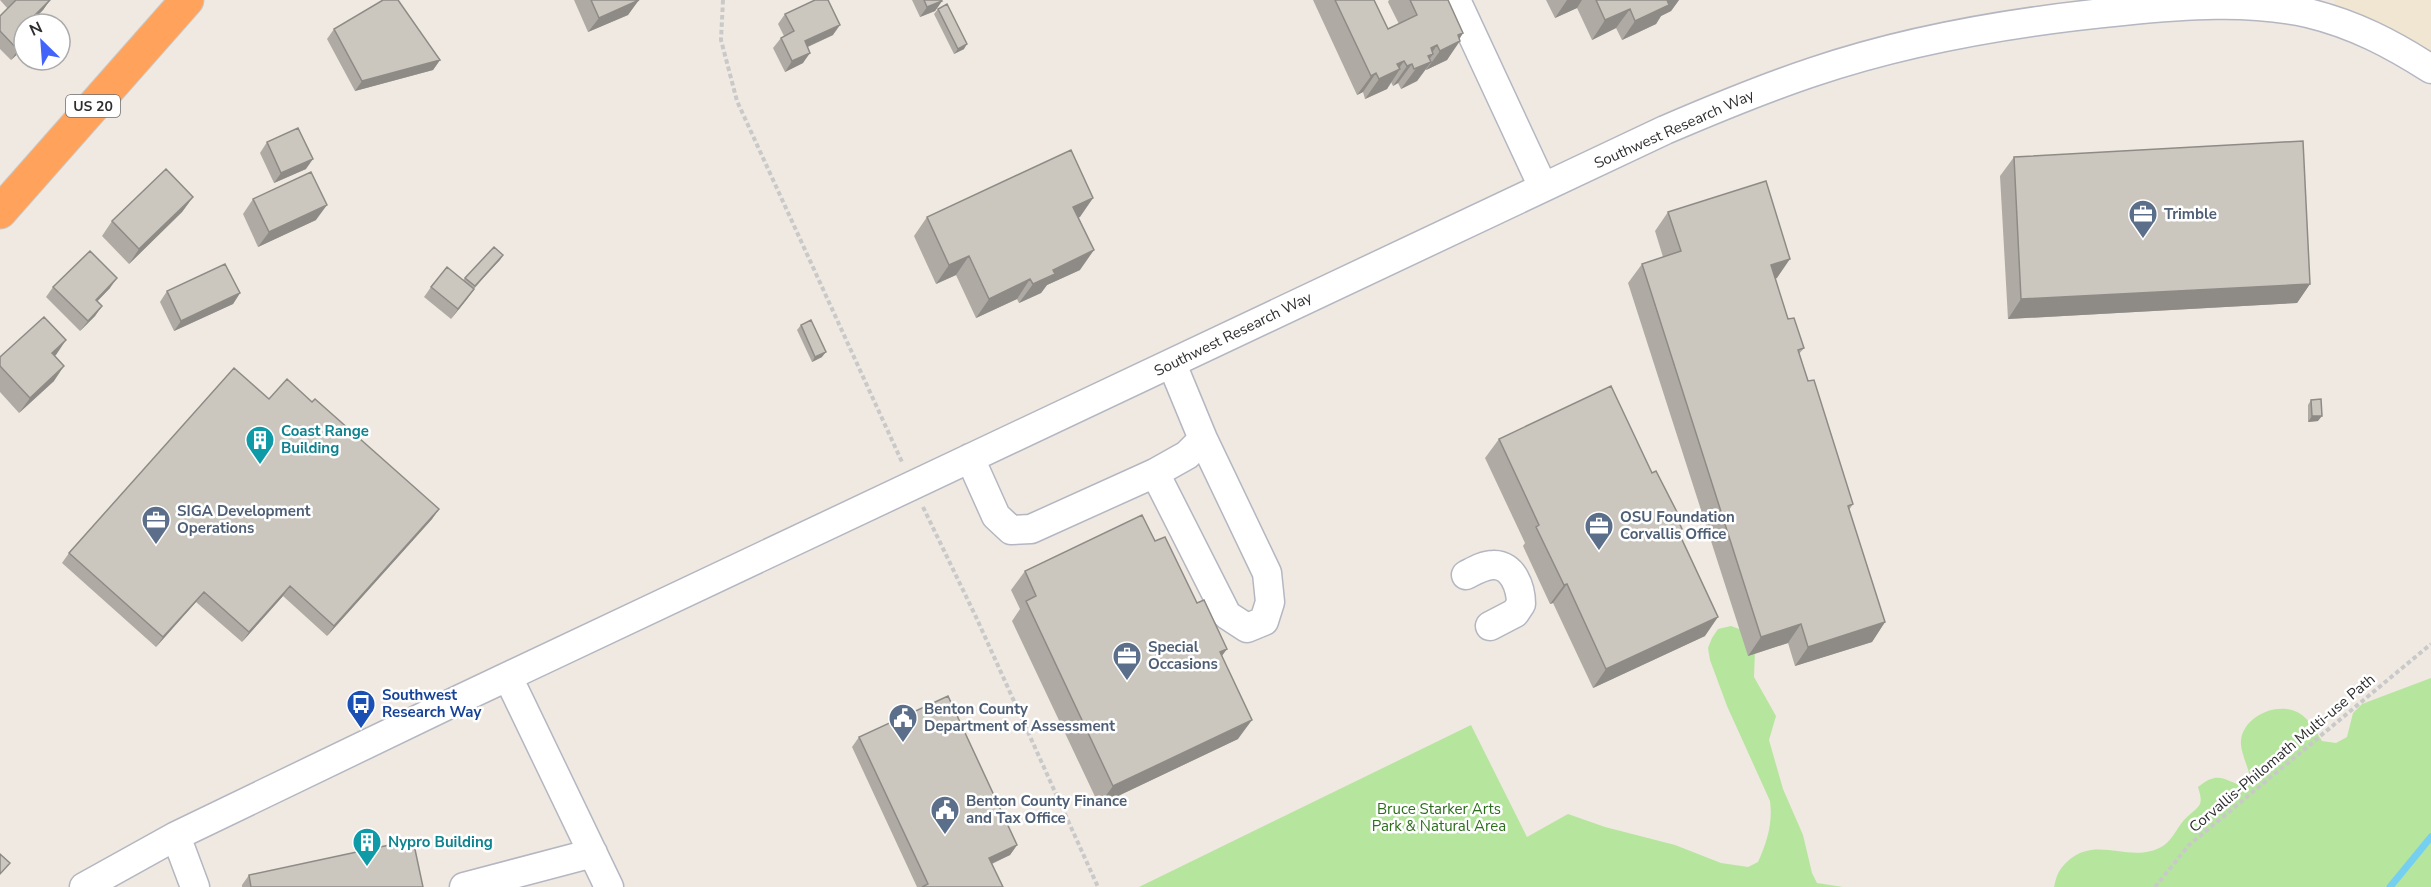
<svg xmlns="http://www.w3.org/2000/svg" width="2431" height="887" font-family="'Nunito Sans',sans-serif">
  <rect width="100%" height="100%" fill="#efe9e1"/>
  <path fill="#f0e6d1" d="M2334,0h97v56l-95,-47z"/>
  <path fill="#b6e59e" d="M1731,626l11,4 13,20 -1,27 22,39 -7,24 14,49 20,46 9,38 5,10 26,4h-704l332,-162 56,112 41,-23 37,13 70,18 46,18 27,4 10,-5c9,-20 15,-39 12,-61l-43,-95 -17,-46 -2,-12 4,-10 6,-9z
    M2431,678v209h-377c3,-13 5,-18 15,-27 29,-25 62,5 94,-14 10,-6 15,-21 24,-29 13,-12 17,-11 11,-30 20,-16 25,-8 46,0l6,-10c-2,-11 -10,-26 -9,-36 2,-25 37,-40 58,-28 10,6 17,18 23,28l14,2 11,-6 6,-24 9,-9z"/>
  <g fill="none" stroke-linecap="round" stroke-linejoin="round">
    <path stroke="#75cff0" stroke-width="7" d="M2390,887l41,-50"/>
    <g stroke="#b4b7c1" stroke-width="31">
      <path id="minor" d="M1456,0l87,187
        M970,458l26,58 15,14 20,-1 124,-56 32,-18 16,-16 -31,-75
        M1155,473l72,142 20,13 17,-7 6,-19 -3,-29 -64,-134
        M1466,575c8,-4 18,-10 27,-10 20,-1 28,23 28,39l-6,9 -25,13
        M508,677l101,210
        M176,836l19,51
        M84,887l92,-51 280,-135 1209,-571c49,-21 97,-41 148,-58 100,-34 205,-51 310,-61 61,-6 125,-11 185,2 46,11 84,31 123,56
        M464,887l129,-34"/>
    </g>
    <g stroke="#c9c9c9" stroke-width="35">
      <path id="highway" d="M0,212l187,-212"/>
    </g>
    <path stroke="#c9c9c9" stroke-width="4" stroke-dasharray="4.5 3" stroke-linecap="butt" d="M723,0l-2,40 16,61 165,361
      M923,507l53,110 122,270
      M2155,887l34,-42 242,-201"/>
    <use href="#minor" stroke="#fff" stroke-width="28"/>
    <use href="#highway" stroke="#ffa35c" stroke-width="33"/>
  </g>
  <path fill="#afaba4" d="M0,0h50l-7,10 -8,8 -11,30 -13,12 -11,-11v-33l8,-7z
    M574,0h64l-10,15 -40,17z
    M912,0h29l1,1 -7,10 -15,6z
    M1313,0h61l14,29 11,-5 -11,-22 1,-2h59l15,33 -16,27 -21,10v-1l-9,12 -16,8 -3,-6 -5,3 -2,-4 -4,7 -22,10 -2,-7 -6,3z
    M1546,0h133l-8,11 -10,5 -5,8 -34,16 -6,-12 -24,12 -15,-32 -22,10z
    M938,9l26,40 -10,5 -20,-40z
    M785,14l48,21 -25,12 -5,16 -18,9 -12,-24 8,-10 3,-2 -6,-12z
    M334,29l106,31 -7,10 -78,21 -28,-52z
    M267,142l39,27 -32,14 -14,-30z
    M2014,157l296,127 -13,19 -289,16 -8,-143z
    M193,197l-11,15 -53,52 -27,-28 10,-15z
    M1093,198l-15,20 2,52 -33,15 -6,8 -22,10 -2,-4 -41,19 -20,-43 -20,9 -22,-48 13,-19z
    M253,199l63,21 -58,27 -15,-33z
    M1668,212l109,66 -2,1 13,40 16,29 -5,6 9,27 45,123 -4,6 36,112 -13,20 -77,24 -7,-23 -40,13 -120,-373 14,-19 21,-7 -8,-26z
    M503,255l-29,34 -7,10 -16,20 -27,-22 7,-10 32,-7 2,-2z
    M53,287l57,1 -13,13 5,5 -7,10 -15,15 -34,-34z
    M167,291l73,2 -7,11 -59,27 -14,-29z
    M801,325l21,32 -10,5 -15,-32z
    M55,356l-1,25 -35,32 -19,-21v-35z
    M269,399l43,3 127,107 -7,10 -105,117 -44,-40 -41,46 -46,-40 -40,45 -94,-84 7,-10z
    M2311,400l7,21 -10,1v-17z
    M1499,439l153,34 26,41 -1,3 5,12 -3,4 26,103 -112,52 -40,-85 -3,1 -27,-58 2,-3 -40,-85z
    M1155,541l72,108 -6,7 17,83 -139,66 -87,-184 8,-12 -9,-19 14,-19z
    M859,737l158,108 -7,10 -18,9 11,23h-86l-65,-140z
    M249,875l174,12h-181v-2z"/>
  <path fill="#8e8b86" d="M50,0l-7,10 -14,14 5,-8z
    M639,0l-11,15 -40,17 11,-14z
    M1567,0h15l-5,8 -22,10z
    M1668,0h11l-8,11 -10,5 -5,8 -34,16 13,-19z
    M942,1l-7,10 -15,6 7,-10z
    M1630,9l-14,19 -24,12 13,-20z
    M840,25l-7,10 -35,16 7,-10z
    M1463,33l-7,11 4,-3 -13,19 -21,10 14,-19 18,-16z
    M24,44v4l-13,12 7,-10z
    M967,44l-3,5 -10,5 4,-5z
    M1437,45l-7,11 3,-2 -7,10 5,-2 -14,19 -16,8 30,-41z
    M810,53l-7,10 -18,9 7,-11z
    M440,60l-7,10 -78,21 7,-10z
    M1404,61l-7,10 3,-2 -13,20 -22,10 14,-20 18,-15z
    M1412,64l-14,19 -5,3 14,-20z
    M1376,73l-13,19 -6,3 14,-19z
    M313,159l-7,10 -32,14 7,-10z
    M193,197l-11,15 -53,52 10,-15z
    M1093,198l-13,19 -20,9 13,-19z
    M327,205l-11,15 -58,27 11,-15z
    M1094,250l-14,20 -33,15 -6,8 -22,10 14,-19 20,-14z
    M503,255l-3,5 -29,31 4,-5z
    M969,256l-13,19 -20,9 13,-19z
    M1790,259l-13,19 -20,6 14,-19z
    M117,278l-7,10 -21,22 7,-10z
    M1030,279l-13,20 -41,19 13,-19z
    M2310,284l-13,19 -289,16 13,-20z
    M474,289l-7,10 -16,20 7,-10z
    M240,293l-7,11 -59,27 7,-10z
    M102,306l-7,10 -15,15 8,-10z
    M66,340l-10,15 -14,13 10,-15z
    M826,352l-4,5 -10,5 3,-5z
    M64,366l-10,15 -35,32 11,-15z
    M2312,416h10l-4,5 -10,1z
    M439,509l-7,10 -105,117 7,-10z
    M1567,584l-14,19 -3,1 14,-19z
    M290,586l-7,10 -41,46 7,-10z
    M204,592l-8,10 -40,45 7,-10z
    M1718,617l-13,19 -112,52 13,-19z
    M1885,622l-13,20 -77,24 13,-19z
    M1801,624l-13,19 -40,13 13,-19z
    M1227,649l-14,19 7,-16z
    M1252,720l-14,19 -139,66 14,-19z
    M1017,845l-7,10 -28,13 7,-10z"/>
  <path fill="#cbc7bf" stroke="#8e8b86" stroke-width="1.5" d="M16,0h34l-16,16 7,8h-17v20l-6,6 -18,-19v-15z
    M383,0h15l42,60 -78,21 -28,-52z
    M591,0h48l-40,18z
    M815,0h13l12,25 -35,16 5,12 -18,8 -11,-23 13,-7 -9,-17z
    M924,0h17l1,1 -15,6z
    M1335,0h39l14,29 29,-14 -7,-15h38l15,33 -5,2 2,6 -20,10 -3,-6 -6,3 2,6 -5,2 3,6 -17,7 -2,-5 -5,2 -3,-5 -7,3 3,5 -21,10 -3,-6 -5,3z
    M1596,0h72h-1l2,5 -34,16 -5,-12 -25,11z
    M947,4l20,40 -9,5 -20,-40z
    M298,128l15,31 -32,14 -14,-31z
    M2303,141l7,143 -289,15 -7,-142z
    M1071,150l22,48 -20,9 21,43 -41,20 2,4 -22,10 -3,-5 -41,20 -20,-43 -20,9 -22,-48z
    M166,169l27,28 -54,52 -27,-28z
    M311,172l16,33 -58,27 -16,-33z
    M1766,181l24,78 -19,6 17,54 6,-1 10,30 -6,2 10,31 6,-1 39,124 -5,2 37,116 -77,25 -7,-23 -40,13 -119,-373 39,-13 -13,-39z
    M494,247l9,8 -28,31 -10,-8z
    M90,251l27,27 -21,22 6,6 -14,15 -35,-34z
    M225,264l15,29 -59,28 -14,-30z
    M447,267l27,22 -16,20 -27,-22z
    M44,317l22,23 -14,13 12,13 -34,32 -30,-32v-9z
    M811,320l15,32 -11,5 -14,-32z
    M234,368l35,31 18,-20 25,23 3,-3 124,110 -105,117 -44,-40 -41,46 -45,-40 -41,45 -94,-84z
    M1611,386l41,87 4,-2 22,43 -2,2 6,13 -4,2 40,86 -112,52 -39,-85 -3,1 -28,-58 3,-2 -40,-86z
    M2321,399l1,17h-10l-1,-16z
    M1142,515l13,26 10,-4 32,66 7,-3 23,49 -7,3 32,68 -139,66 -87,-185 10,-5 -11,-25z
    M948,696l69,149 -28,13 14,29h-81l6,-3 -69,-147z
    M413,840l10,47h-172l-2,-12z
    M0,854l10,9 -10,11z"/>
  <defs>
    <g id="office-pin" transform="scale(1.5)"><path d="M0 17L-7.5 6A9.5 9.5 0 1 1 7.5 6Z" fill="#5c6f8a" stroke="#fff"/><path d="M-6-3h4V-5.5h4V-3h4V5H-6ZM-1-4.5V-3h2v-1.5ZM-6 0V1H6V0Z" fill="#fff"/></g>
    <g id="building-pin" transform="scale(1.5)"><path d="M0 17L-7.5 6A9.5 9.5 0 1 1 7.5 6Z" fill="#0f9aa8" stroke="#fff"/><path d="M-4-6H4V6H1V3H-1V6H-4ZM-2.5-4.3h1.7v1.8h-1.7ZM.8-4.3h1.7v1.8H.8ZM-2.5-1h1.7V.8h-1.7ZM.8-1h1.7V.8H.8Z" fill="#fff"/></g>
    <g id="bus-pin" transform="scale(1.5)"><path d="M0 17L-7.5 6A9.5 9.5 0 1 1 7.5 6Z" fill="#1a4fb4" stroke="#fff"/><path d="M-5-6H5V4H4V6H2V4H-2V6H-4V4H-5ZM-3.5-4V0h7V-4ZM-3.5 1.2v1.5H-2V1.2ZM2 1.2v1.5H3.5V1.2Z" fill="#fff"/></g>
    <g id="civic-pin" transform="scale(1.5)"><path d="M0 17L-7.5 6A9.5 9.5 0 1 1 7.5 6Z" fill="#5c6f8a" stroke="#fff"/><path d="M-.6-6.5H3V-4.5H.6V-3L4-1V1h2V6H-6V1h2V-1L-.6-3ZM-1.2 2.5V6h2.4V2.5Z" fill="#fff"/></g>
  </defs>
  <g fill-rule="evenodd">
    <use href="#office-pin" x="2143" y="214"/>
    <use href="#building-pin" x="260" y="440"/>
    <use href="#office-pin" x="156" y="520"/>
    <use href="#office-pin" x="1599" y="526"/>
    <use href="#office-pin" x="1127" y="656"/>
    <use href="#bus-pin" x="361" y="704"/>
    <use href="#civic-pin" x="903" y="718"/>
    <use href="#civic-pin" x="945" y="810"/>
    <use href="#building-pin" x="367" y="842"/>
  </g>
  <g text-anchor="middle" stroke-width="5" stroke-linejoin="round" paint-order="stroke">
    <rect fill="#fff" stroke="#6d6d6d" stroke-width="1.5" x="66" y="95" width="54" height="22" rx="4.5"/>
    <g font-size="14" font-weight="bold" fill="#2e2e2e">
      <text x="93" y="111">US 20</text>
    </g>
    <g font-size="15" fill="#2e2e2e" stroke="#fff">
      <text transform="translate(1674 129) rotate(-24)" y="5">Southwest Research Way</text>
      <text transform="translate(1233 334) rotate(-26)" y="5">Southwest Research Way</text>
      <text transform="translate(2282 753) rotate(-40)" y="5">Corvallis-Philomath Multi-use Path</text>
    </g>
    <g font-size="15" font-weight="bold" fill="#4e5e75" stroke="#fff" text-anchor="start">
      <text x="2164" y="219">Trimble</text>
      <text x="177" y="516">SIGA Development<tspan x="177" dy="17">Operations</tspan></text>
      <text x="1620" y="522">OSU Foundation<tspan x="1620" dy="17">Corvallis Office</tspan></text>
      <text x="1148" y="652">Special<tspan x="1148" dy="17">Occasions</tspan></text>
      <text x="924" y="714">Benton County<tspan x="924" dy="17">Department of Assessment</tspan></text>
      <text x="966" y="806">Benton County Finance<tspan x="966" dy="17">and Tax Office</tspan></text>
    </g>
    <g font-size="15" font-weight="bold" fill="#0d838f" stroke="#fff" text-anchor="start">
      <text x="281" y="436">Coast Range<tspan x="281" dy="17">Building</tspan></text>
      <text x="388" y="847">Nypro Building</text>
    </g>
    <g font-size="15" font-weight="bold" fill="#164399" stroke="#fff" text-anchor="start">
      <text x="382" y="700">Southwest<tspan x="382" dy="17">Research Way</tspan></text>
    </g>
    <g font-size="15" fill="#2c6e1b" stroke="#fff">
      <text x="1439" y="814">Bruce Starker Arts<tspan x="1439" dy="17">Park &amp; Natural Area</tspan></text>
    </g>
  </g>
  <g transform="translate(42 42) rotate(335)"><circle r="28" fill="#ffffff" stroke="#ababab" stroke-width="1.5"/>
  <path d="M0-4.5L10 22L0 15L-10 22Z" fill="#4264fb"/>
  <text y="-9" font-size="16" font-weight="bold" text-anchor="middle" fill="#2e2e2e">N</text>
  </g>
</svg>
